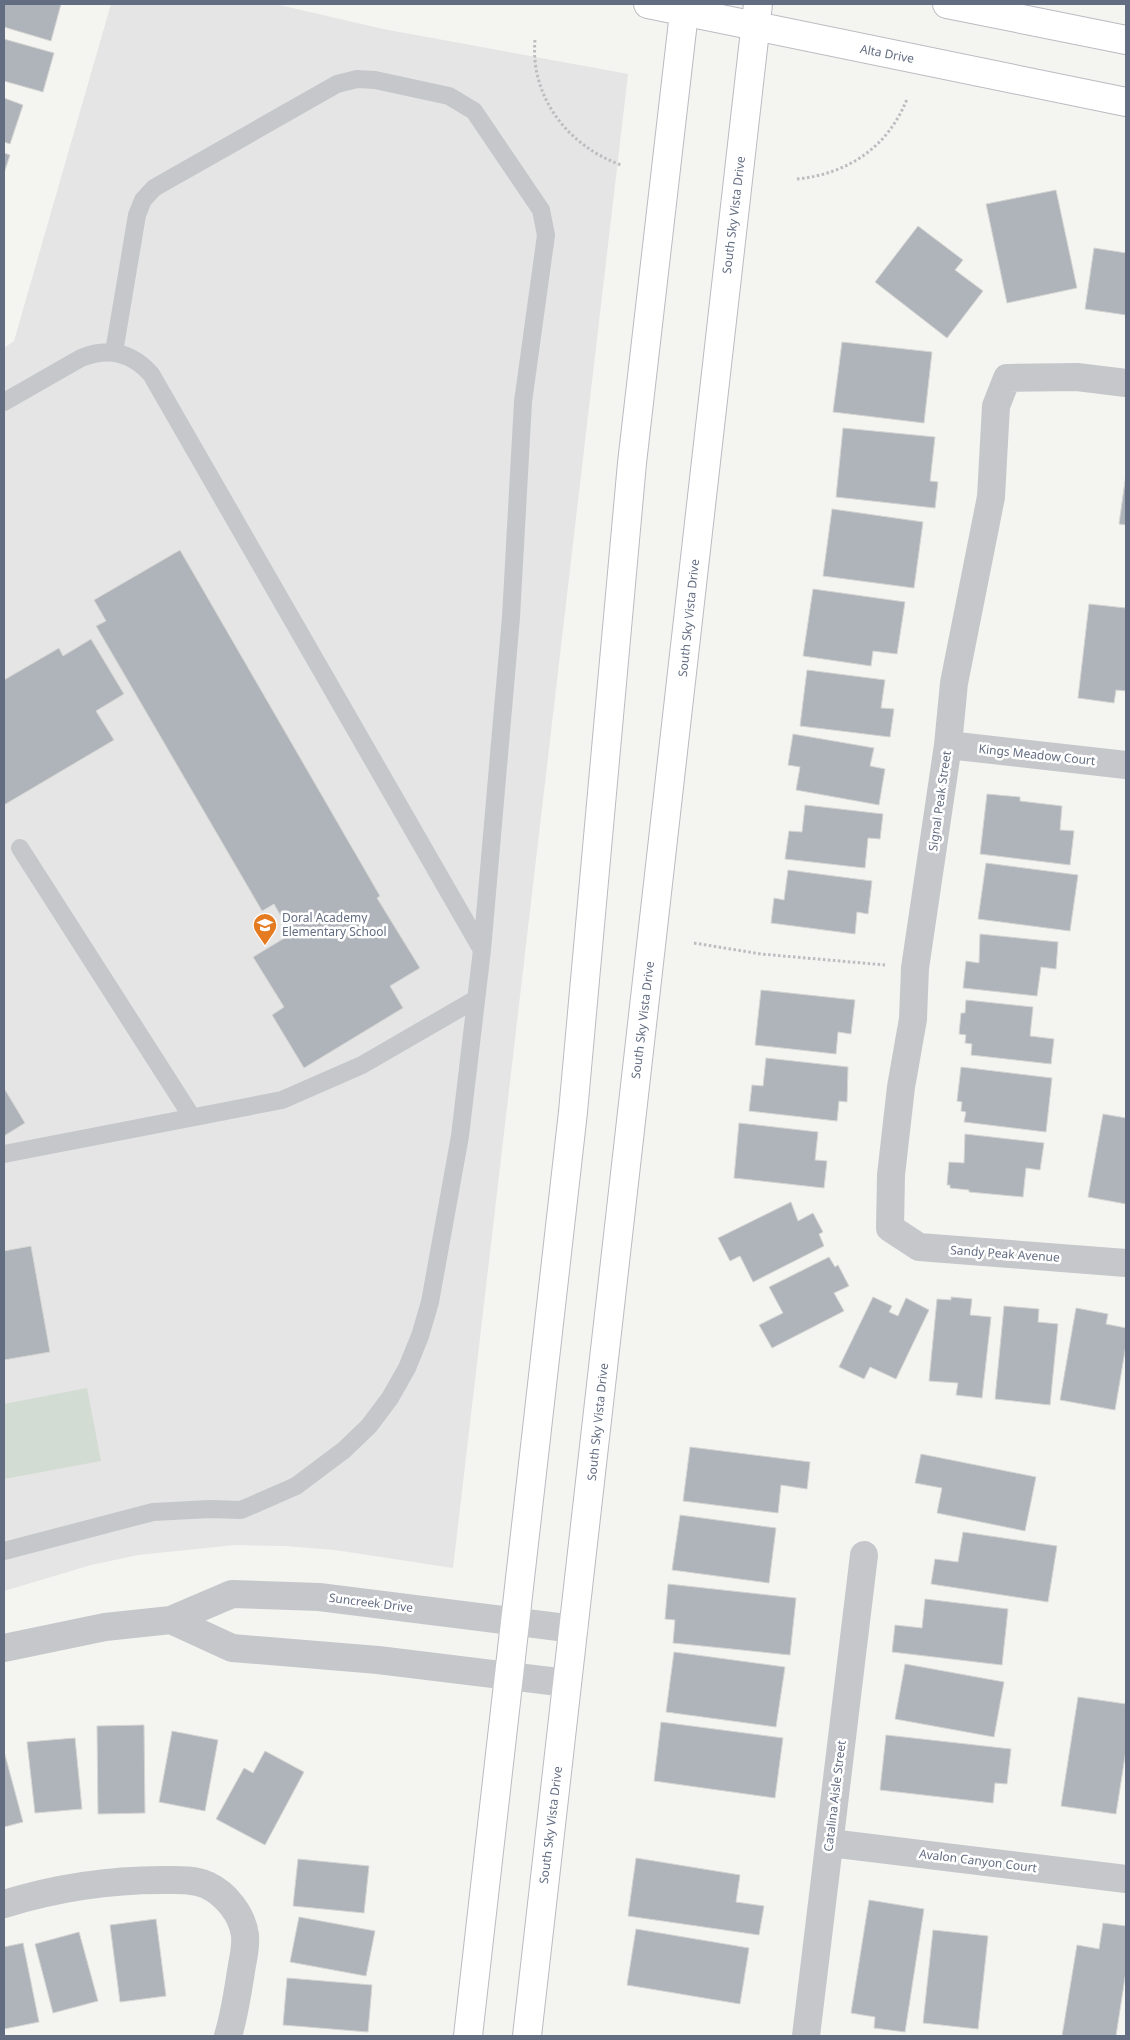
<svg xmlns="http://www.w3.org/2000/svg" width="1130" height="2040" font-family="'Noto Sans',sans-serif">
  <rect width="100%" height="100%" fill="#f4f5f1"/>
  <path fill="#e4e5e4" d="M111,4h164l108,25 245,45 -175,1494 -118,-18 -50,-4 -50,-1 -97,10 -47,10 -87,26v-1243l10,-7z"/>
  <path fill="#d3dcd2" d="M87,1388l14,73 -97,18v-75z"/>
  <path fill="#afb3ba" stroke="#d5d6d3" d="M4,4h57l-10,37 -47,-14z
    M4,39l50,14 -11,39 -39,-11z
    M4,98l19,7 -13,39 -6,-2z
    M4,153l6,2 -6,18z
    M1056,190l21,98 -70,15 -21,-99z
    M918,226l45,34 -8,10 28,21 -36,47 -72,-56z
    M1094,248l32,5v62l-41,-6z
    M842,342l90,10 -8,71 -91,-11z
    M843,428l92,9 -5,44 8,1 -3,26 -99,-11z
    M1126,474v51l-7,-1z
    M832,509l91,13 -9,66 -91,-12z
    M180,550l200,346 -3,2 43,70 -30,18 13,22 -99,60 -32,-53 12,-8 -31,-50 38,-23 -17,-30 -12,7 -166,-285 10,-5 -12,-21z
    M813,589l92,13 -8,52 -24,-3 -2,15 -68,-10z
    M1089,604l37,4v83l-10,-1 -2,13 -36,-5z
    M91,639l33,55 -28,17 18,29 -110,65v-125l55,-32 4,8z
    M807,670l78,10 -4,28 13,1 -4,28 -90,-11z
    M793,734l81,14 -4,18 15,3 -6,36 -83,-15 4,-23 -12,-2z
    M987,794l33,3v4l42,5 -2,24 14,1 -4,34 -90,-11z
    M805,805l78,9 -3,25 -12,-1 -3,30 -80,-9 4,-28 13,1z
    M986,863l92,12 -8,56 -92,-12z
    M788,870l84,11 -4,33 -11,-2 -2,22 -84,-11 3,-25 10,2z
    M980,934l78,8 -2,27 -15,-2 -4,29 -74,-8 3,-27 13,2z
    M761,990l94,10 -4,34 -13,-2 -2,22 -81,-9z
    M966,1000l67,7 -3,29 24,3 -3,25 -80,-9 1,-11 -7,-1 1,-8 -7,-1 2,-21h4z
    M766,1058l82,9 -1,35 -8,-1 -2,20 -88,-10 3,-26 11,1z
    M961,1067l91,11 -6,54 -82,-10 2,-10 -5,-1 1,-9 -5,-1z
    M4,1088l21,35 -21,13z
    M1103,1114l23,4v86l-38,-7z
    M739,1123l79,9 -3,28 12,1 -3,27 -90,-10z
    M965,1134l79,9 -4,27 -14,-2 -3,29 -54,-5v-2l-19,-2v-3h-3l2,-23 15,1z
    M791,1202l7,19 15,-8 10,19 -4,2 5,12 -71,36 -13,-26 -10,5 -12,-23z
    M31,1246l19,106 -46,8v-109z
    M829,1257l6,10 3,-2 11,21 -15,7 10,18 -72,37 -13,-23 24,-12 -14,-26z
    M873,1297l19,9 -3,6 9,4 8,-18 23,12 -33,69 -26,-12 -6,12 -25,-12z
    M951,1297l21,2 -2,16 21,2 -9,81 -26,-3 2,-12 -29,-2 8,-82 14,1z
    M1004,1306l35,3 -1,13 20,2 -8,81 -55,-6z
    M1076,1308l32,6 -2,10 20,4v17l-11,65 -55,-10z
    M690,1447l120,15 -3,27 -26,-4 -3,28 -95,-12z
    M921,1454l115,23 -11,54 -88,-18 5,-25 -27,-5z
    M680,1515l96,13 -7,55 -97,-13z
    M963,1532l94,14 -9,56 -117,-18 4,-25 23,3z
    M668,1584l128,14 -6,57 -117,-12 2,-23 -10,-1z
    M925,1599l83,10 -6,56 -110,-13 3,-27 27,3z
    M674,1652l111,15 -9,60 -110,-15z
    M905,1664l99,18 -10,55 -99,-18z
    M1078,1697l48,7v46l-10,64 -55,-8z
    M661,1722l122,16 -8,60 -121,-17z
    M144,1725l1,88 -47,1 -1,-88z
    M172,1731l46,9 -13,71 -46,-9z
    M886,1735l125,14 -4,35 -12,-1 -2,20 -113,-13z
    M75,1738l7,71 -47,4 -8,-71z
    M4,1751l19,71 -19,5z
    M265,1751l39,21 -39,73 -49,-26 28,-51 9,5z
    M636,1858l104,17 -4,27 28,4 -5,29 -131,-19z
    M298,1859l71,7 -5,47 -71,-7z
    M869,1900l55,9 -19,123 -31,-4 1,-11 -24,-4z
    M299,1917l76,14 -9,45 -76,-14z
    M156,1919l10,77 -46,6 -10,-77z
    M1103,1923l23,3v45l-10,65h-54l15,-91 22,4z
    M636,1929l113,19 -9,56 -113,-19z
    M933,1930l55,6 -10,93 -55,-6z
    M79,1932l19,69 -45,12 -18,-69z
    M23,1943l16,79 -35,7v-82z
    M287,1978l85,7 -4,47 -85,-7z"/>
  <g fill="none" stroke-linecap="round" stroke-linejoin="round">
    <g stroke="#b9bbc1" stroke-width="30">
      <path id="secondary" d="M648,4l478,98
        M947,4l179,36
        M468,2036l105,-924 59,-649 53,-459
        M527,2036l231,-2032"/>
    </g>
    <path stroke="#bcbdc0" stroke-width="3" stroke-dasharray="2.5 2.5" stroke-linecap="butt" d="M535,40c-5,57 33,106 86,125
      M797,179c51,-5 91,-32 110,-80
      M694,943l67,11 124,11"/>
    <path stroke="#c5c7cb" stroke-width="18" d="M114,352l23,-137 6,-15 11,-12 183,-104 20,-5 18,1 74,16 25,15 67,99 5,25 -23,167 -12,215 -29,333
      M4,402l77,-44c27,-11 50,-6 70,16l331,576 -22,186 -30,166 -10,34 -13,32 -17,30 -21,28 -25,24 -48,36 -55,24 -31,-1 -57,3 -149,39
      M20,848l172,269
      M4,1154l278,-54 80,-35 114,-66"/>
    <path stroke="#c5c7cb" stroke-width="28" d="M1126,383l-49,-6 -70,1 -11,28 -5,91 -37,186 -6,62 -33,223 -2,51 -12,68 -10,88 -1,53 29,19 207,16
      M948,745l178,20
      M830,1843l296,36
      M4,1904c52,-16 103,-24 158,-24 15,0 31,-1 45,5 19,9 35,29 38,50 1,11 -1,20 -3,30 -4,25 -7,48 -14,71
      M806,2036l58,-481"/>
    <path stroke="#c5c7cb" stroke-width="28" d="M171,1620l61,28 146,12 189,23
      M4,1648l101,-21 66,-7 61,-26 87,3 255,32"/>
    <use href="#secondary" stroke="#fff" stroke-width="28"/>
  </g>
  <defs>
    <g id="school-pin" transform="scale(1.25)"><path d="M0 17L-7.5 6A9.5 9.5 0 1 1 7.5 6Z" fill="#e57b20" stroke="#fff"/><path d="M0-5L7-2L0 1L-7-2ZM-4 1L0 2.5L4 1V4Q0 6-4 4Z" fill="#fff"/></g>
  </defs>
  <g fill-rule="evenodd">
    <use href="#school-pin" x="265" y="925"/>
  </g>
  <g text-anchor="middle" stroke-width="5" stroke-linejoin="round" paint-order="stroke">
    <g font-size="12" fill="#636d82" stroke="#fff">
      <text transform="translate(887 54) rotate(11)" y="4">Alta Drive</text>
      <text transform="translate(734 215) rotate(-83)" y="4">South Sky Vista Drive</text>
      <text transform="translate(689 618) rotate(-84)" y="4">South Sky Vista Drive</text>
      <text transform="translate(1037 755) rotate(6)" y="4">Kings Meadow Court</text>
      <text transform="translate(940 801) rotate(-82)" y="4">Signal Peak Street</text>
      <text transform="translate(643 1020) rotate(-83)" y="4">South Sky Vista Drive</text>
      <text transform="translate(1005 1254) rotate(4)" y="4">Sandy Peak Avenue</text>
      <text transform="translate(598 1422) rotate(-84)" y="4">South Sky Vista Drive</text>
      <text transform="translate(371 1603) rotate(7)" y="4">Suncreek Drive</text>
      <text transform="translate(835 1796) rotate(-83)" y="4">Catalina Aisle Street</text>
      <text transform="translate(551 1825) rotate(-83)" y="4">South Sky Vista Drive</text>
      <text transform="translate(978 1861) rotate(7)" y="4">Avalon Canyon Court</text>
    </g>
    <g font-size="12" fill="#636d82" stroke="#fff" text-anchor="start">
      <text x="282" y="922">Doral Academy<tspan x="282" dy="14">Elementary School</tspan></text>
    </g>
  </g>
  <rect width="1130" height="2040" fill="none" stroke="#636d82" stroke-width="10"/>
</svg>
